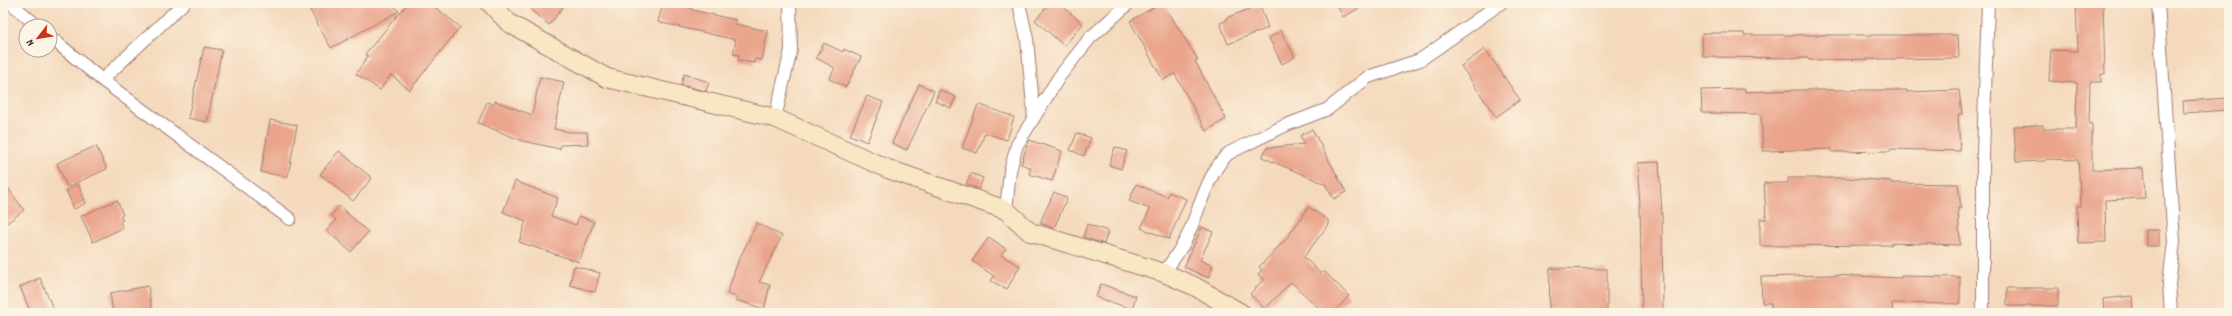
<svg xmlns="http://www.w3.org/2000/svg" width="2232" height="316" font-family="Dekko,sans-serif">
  <rect width="100%" height="100%" fill="#fcf5e5"/>
  <filter id="ink" filterUnits="userSpaceOnUse"><feTurbulence type="fractalNoise" baseFrequency=".025" numOctaves="2"/><feDisplacementMap in="SourceGraphic" scale="8" xChannelSelector="R" yChannelSelector="G"/><feConvolveMatrix kernelMatrix="1 2 1 2 8 2 1 2 1" color-interpolation-filters="sRGB"/></filter>
  <filter id="wash" filterUnits="userSpaceOnUse"><feTurbulence type="fractalNoise" baseFrequency=".012" numOctaves="4" result="noise"/><feDisplacementMap in="SourceGraphic" scale="16" xChannelSelector="R" yChannelSelector="G"/><feGaussianBlur stdDeviation="0.9" result="paint"/><feColorMatrix in="noise" values="0 0 0 0 0 0 0 0 0 0 0 0 0 0 0 0 0 1.4 0 .05"/><feComposite in="paint" operator="in"/></filter>
  <g filter="url(#wash)">
    <rect width="100%" height="100%" fill="#f4d9bc"/>
    <g id="blocks">
      <path fill="#eaa58c" d="M306,3h84l9,8 -68,37z
        M408,3h22l30,24 -50,63 -19,-15 -11,15 -24,-16 12,-18 -3,-2z
        M537,3h29l-17,22 -18,-15z
        M663,3h9l20,5v2l44,10 -1,4 33,7 -6,29 -7,-1 -1,4 -16,-3 1,-5 -6,-1 3,-14 -78,-18z
        M1050,3h9l24,21 -19,22 -29,-26z
        M1161,3h2l35,57 -3,1 31,58 -20,12 -31,-57 -12,6 -33,-59z
        M1336,3h33l-26,14z
        M2076,4h27l2,70h-4v8h-11l-1,42h3v46l51,-2 2,30 -40,2 1,42 -28,1 -1,-37h4l-3,-46 -33,-1v2l-29,1 -2,-36 29,-1v4h33l1,-46 -28,-2 2,-31 27,1z
        M1260,5l8,23 -40,16 -8,-21 7,-3 -1,-2z
        M1281,31l14,26 -13,7 -13,-26z
        M1702,33h42v2h214l1,23 -151,2v-2l-105,-1z
        M824,43l19,9 1,-3 17,8 -15,30 -17,-8 6,-11 -19,-10z
        M204,47l18,3 -15,72 -19,-4z
        M1485,49l35,51 -24,17 -35,-51z
        M684,74l25,8 -3,9 -25,-6z
        M540,77l24,5 -10,47 16,3h17l1,12 -27,1 -1,4 -37,-8 -45,-18 9,-21 7,3 1,-4 37,14z
        M919,84l15,7 -27,59 -15,-7z
        M1745,89v3l54,-2h108v2l52,-2 3,24h-4l2,37 -70,-2v2l-58,1v-3l-69,2 -2,-37 -59,-1 -1,-23z
        M940,90l16,7 -5,11 -16,-7z
        M867,96l16,6 -16,40 -17,-7z
        M2229,98v12l-45,3 -1,-12z
        M978,104l36,13 -7,23 -22,-7 -8,20 -15,-5z
        M270,120l27,5 -9,52 -27,-5z
        M1312,129l34,63 -12,7 -9,-15 -63,-27 5,-9 37,-4 -4,-8z
        M1077,133l14,5 -7,18 -14,-6z
        M1029,140l33,11 -10,30 -23,-7 2,-6 -10,-4z
        M96,146l11,23 -40,18 -10,-24z
        M1115,147l12,4 -6,18 -12,-4z
        M339,151l33,27 -19,23 -33,-27z
        M1659,162l3,53 1,97h-21l-2,-107 -3,-42z
        M971,173l12,5 -4,11 -13,-5z
        M1788,178h60l43,3v2l67,1 3,24h-3l2,37 -69,-2v2l-131,1v-27h6l-2,-36h24z
        M3,181l21,29 -21,16z
        M515,181l43,17 -7,18 25,9 3,-9 15,6 -15,40 -60,-20 7,-21 -23,-9z
        M78,184l8,19 -12,6 -8,-19z
        M1136,184l31,13 2,-5 17,7 -17,40 -28,-11 9,-19 -21,-8z
        M1054,192l13,6 -13,30 -14,-5z
        M117,200l6,15 -3,1 3,4 -3,2 3,6 -30,14 -12,-26z
        M339,206l29,26 -17,20 -24,-21 9,-11 -5,-5z
        M1309,207l19,13v5l-24,32 17,17 3,-3 25,25 -16,17h-9l-33,-31 -26,27 -15,-15 14,-15 -6,-5 4,-4 -3,-3 27,-28z
        M757,223l25,13 -23,46 11,3 -6,24 -28,-9 1,-3 -10,-3 11,-33z
        M1087,224l21,7 -4,13 -21,-7z
        M1202,227l11,5 -13,28 13,6 -5,12 -24,-11z
        M2146,230h13v16h-13z
        M989,237l17,12 -5,6 19,11 -13,23 -16,-8 3,-5 -22,-15z
        M574,266l26,7 -5,19 -25,-7z
        M1550,268l57,1v43l-58,-2z
        M1832,275l69,3v-2l59,1v27l-68,-1 1,10h-122v-10h-9l-1,-26z
        M40,278l15,35h-24l-11,-26z
        M1101,284l35,12 -4,13 -36,-12z
        M148,286l4,24 -16,3h-23l-3,-20z
        M2007,288h51v18h-51z
        M2132,296l1,17h-29l-1,-14z"/>
    </g>
  </g>
  <g filter="url(#ink)">
    <use href="#blocks" fill-opacity="0" stroke="#9f7c74" stroke-width="1"/>
    <g fill="none" stroke-linecap="round" stroke-linejoin="round">
      <g stroke="#9f7c74" stroke-width="14">
        <path id="street" d="M11,3l26,23
          M1019,3l8,36 7,78
          M2158,3l16,239 -5,42 2,29
          M50,37l52,43 188,139
          M102,80l82,-77
          M775,118l16,-68 -1,-47
          M1006,210l4,-39 7,-26 42,-68 31,-39 39,-35
          M1164,273c7,-11 16,-22 22,-34 13,-26 21,-67 43,-86l55,-27 44,-17 40,-32 52,-17 81,-57
          M1983,313v-158l5,-152"/>
      </g>
      <g stroke="#9f7c74" stroke-width="20">
        <path id="secondary" d="M490,3l19,20 98,55 168,40 113,51 118,41 24,22 134,41 30,13 47,27"/>
      </g>
      <use href="#street" stroke="#fff" stroke-width="12"/>
      <use href="#secondary" stroke="#f9e7c3" stroke-width="18"/>
    </g>
  </g>
  <rect width="2232" height="316" fill="none" stroke="#fcf5e5" stroke-width="16"/>
  <g transform="translate(38 38) rotate(239)"><circle r="19" fill="#fcf5e5" stroke="#b59f9b"/>
  <path d="M0-3L7 15L0 10L-7 15Z" fill="#c8321e"/>
  <text y="-6" font-size="11" font-weight="bold" text-anchor="middle" fill="#4a1f2b">N</text>
  </g>
</svg>
